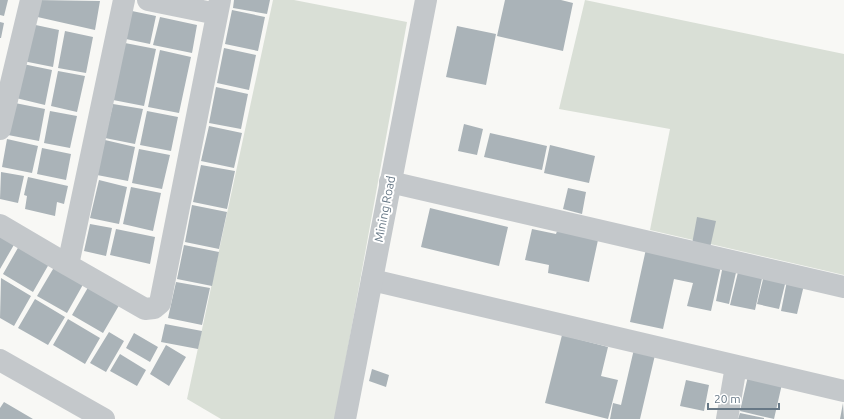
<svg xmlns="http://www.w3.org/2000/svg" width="844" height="419" font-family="Ubuntu,sans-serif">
  <rect width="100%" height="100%" fill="#f8f8f5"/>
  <path fill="#d9dfd6" d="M273,0h21l113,22 -72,397h-114l-34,-20z
    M585,0l259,54v221l-194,-45 20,-101 -111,-20z"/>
  <path fill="#aab3b8" d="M0,0h8l-4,16 -4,-1z
    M36,0l64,1 -5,29 -62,-14z
    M234,0h36l-3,14 -34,-6z
    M505,0h56l12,3 -10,48 -66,-15z
    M232,10l33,7 -7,34 -33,-7z
    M132,11l24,5 -6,28 -24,-5z
    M160,17l37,8 -5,28 -39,-8z
    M0,22l4,1 -3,15h-1z
    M31,24l28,6 -6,37 -30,-6z
    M457,26l39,8 -10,51 -40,-8z
    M65,31l28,6 -7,36 -28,-5z
    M125,43l31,6 -12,57 -31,-6z
    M224,48l32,7 -7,35 -32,-7z
    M160,50l31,7 -12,56 -31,-6z
    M23,64l29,6 -7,35 -29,-7z
    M58,71l27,5 -8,36 -26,-6z
    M216,87l32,7 -7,35 -32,-6z
    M15,103l30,6 -6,32 -31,-6z
    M113,104l30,5 -8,35 -30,-6z
    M50,111l27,5 -7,32 -26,-5z
    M147,111l31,6 -7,34 -31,-6z
    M464,124l19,5 -6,26 -19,-4z
    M209,126l33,7 -8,35 -33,-7z
    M490,133l57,13 -5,24 -58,-13z
    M7,139l31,7 -6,27 -30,-6z
    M105,140l30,7 -7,34 -31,-6z
    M550,145l45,11 -6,27 -45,-10z
    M42,148l29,6 -5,26 -29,-6z
    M139,149l31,6 -8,34 -30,-6z
    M201,165l34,6 -8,38 -34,-7z
    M1,172l23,4 -6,27 -18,-4z
    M28,177l40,9 -4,18 -7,-2 -2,14 -30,-7 2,-13 -3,-1z
    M99,180l28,7 -8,37 -29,-6z
    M131,187l30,6 -8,38 -30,-7z
    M568,188l18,4 -4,22 -19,-5z
    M192,205l35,7 -8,37 -34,-7z
    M430,208l78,19 -9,39 -78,-19z
    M697,217l19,4 -6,27 -18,-4z
    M90,224l22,4 -6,28 -22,-5z
    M116,229l39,8 -5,27 -40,-9z
    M532,229l24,5 1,-3 41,9 -9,42 -41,-9 1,-8 -24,-5z
    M0,235l15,8 -15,26z
    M184,245l35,7 -7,34 -35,-7z
    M19,246l30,18 -16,28 -30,-18z
    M646,249l75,17 -10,45 -24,-5 6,-23 -19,-4 -11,50 -33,-7z
    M56,264l29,17 -18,32 -30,-17z
    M723,265l14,3 -8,36 -13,-3z
    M739,268l24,6 -8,36 -25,-5z
    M764,275l22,5 -7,29 -22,-5z
    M1,278l30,18 -17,30 -14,-8z
    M787,281l17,4 -7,29 -16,-3z
    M176,282l34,6 -8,37 -34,-7z
    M90,284l31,18 -18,31 -31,-18z
    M35,299l30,18 -17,28 -30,-17z
    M68,319l32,19 -15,26 -32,-19z
    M165,324l37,7 -4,18 -37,-7z
    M109,332l15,9 -18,31 -16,-9z
    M134,333l24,14 -8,15 -24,-14z
    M562,335l46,12 -7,29 17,4 -10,39 -63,-16z
    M166,345l20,12 -17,29 -19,-12z
    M634,349l21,6 -15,64h-30l3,-16 8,2z
    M120,354l26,16 -9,16 -27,-15z
    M372,369l17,6 -3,12 -17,-6z
    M748,376l34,8 -8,35 -34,-8z
    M686,380l23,5 -5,26 -24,-5z
    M4,402l29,17h-33v-11z
    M843,403l1,16h-4z
    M740,413l24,5v1h-26z"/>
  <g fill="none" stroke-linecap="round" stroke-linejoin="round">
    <path stroke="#c4c8cb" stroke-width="22" d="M148,0l69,14
      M0,129l31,-129
      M390,182l454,105
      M0,225l68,40 56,-265
      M68,265l77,44 9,-1 6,-5 60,-303
      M372,280l472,111
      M0,360l104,59
      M727,419l9,-53"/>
    <path stroke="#c4c8cb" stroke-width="22" d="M345,419l81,-419"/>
  </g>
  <g text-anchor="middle" stroke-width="4" stroke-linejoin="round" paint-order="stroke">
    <g font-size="12" fill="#677886" stroke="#fff">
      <text transform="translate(385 209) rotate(-79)" y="4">Mining Road</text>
    </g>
  </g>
  <path d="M708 403v6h71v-6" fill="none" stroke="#677886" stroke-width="2"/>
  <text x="714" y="403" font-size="12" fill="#677886" stroke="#ffffff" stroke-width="3" paint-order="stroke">20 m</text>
</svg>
